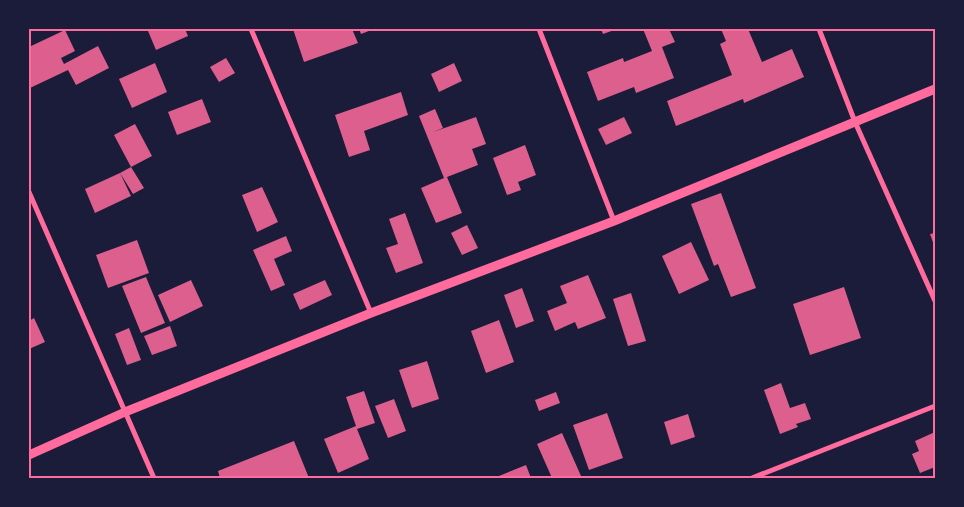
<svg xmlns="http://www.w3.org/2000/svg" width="964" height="507" font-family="'Fira Sans',sans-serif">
  <rect width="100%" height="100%" fill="#1b1b3a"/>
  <path fill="#dd5f8e" d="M153,29h32l3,7 -32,14 -8,-19z
    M293,29h59l6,14 -54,19z
    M359,29h15l-13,5z
    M601,29h16l-14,5z
    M643,29h26l6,13 -13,5 12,31 -38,15 -2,-6 -36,14 -11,-29 36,-14 1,4 28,-11z
    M721,29h27l14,33 30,-13 12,28 -60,26 -1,-4 -67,27 -9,-25 65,-26 -12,-31 6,-3z
    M65,30l10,21 -14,7 3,6 34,-18 11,22 -33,17 -8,-15 -38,18 -1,-41z
    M226,58l9,15 -16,9 -9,-15z
    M155,63l12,29 -35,16 -13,-29z
    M454,63l8,18 -23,11 -8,-18z
    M401,92l7,23 -44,16 6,19 -21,7 -14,-42z
    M202,99l9,23 -34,13 -9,-23z
    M435,109l8,19 -10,4 43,-15 10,27 -14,5 6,16 -31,12 15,36 -26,10 -15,-35 23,-10 -25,-62z
    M624,117l8,16 -26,12 -8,-16z
    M135,124l17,32 -21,11 13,21 -11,6 -13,-21 11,-6 -17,-32z
    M525,145l11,30 -18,7 3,8 -14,5 -14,-37z
    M120,173l11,23 -36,17 -10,-24z
    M262,187l16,35 -21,10 -15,-37z
    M721,193l35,95 -25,9 -13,-33 -4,2 -23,-62z
    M405,213l18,50 -27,10 -10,-25 12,-4 -9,-25z
    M467,225l11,23 -16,7 -11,-22z
    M935,233v15l-5,-14z
    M286,236l6,15 -18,8 11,26 -14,6 -18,-41z
    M137,240l12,33 -41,15 -12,-33z
    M691,242l18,38 -30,14 -17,-38z
    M588,275l18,43 -28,11 -3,-7 -20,9 -8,-20 20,-8 -7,-17z
    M146,277l19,46 -24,10 -19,-47z
    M191,280l12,26 -33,16 -12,-27z
    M325,280l7,15 -32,15 -7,-16z
    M844,287l17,51 -51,17 -17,-51z
    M522,288l12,33 -18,7 -12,-33z
    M631,293l15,48 -18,5 -15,-47z
    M34,318l11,24 -16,7v-28z
    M499,320l15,42 -28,11 -15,-42z
    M170,326l7,20 -25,9 -8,-19z
    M129,328l12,32 -14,5 -12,-31z
    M427,361l12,38 -27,9 -13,-38z
    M781,383l9,25 15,-5 6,16 -15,5 2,3 -18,7 -16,-44z
    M364,391l11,32 -18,6 12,30 -31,14 -14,-34 32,-13 -10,-29z
    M556,392l4,11 -21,8 -4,-11z
    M394,399l12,32 -18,7 -13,-32z
    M607,413l16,45 -34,12 -16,-45z
    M688,414l7,23 -24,8 -7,-23z
    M935,432v35l-15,6 -8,-19 7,-3 -4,-10z
    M562,433l19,43 -6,2h-23l-15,-34z
    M294,441l15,37h-89l-2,-7z
    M526,465l5,13h-37z"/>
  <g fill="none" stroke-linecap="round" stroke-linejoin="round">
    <path stroke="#ff6b9d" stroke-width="5" d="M251,29l120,284
      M539,29l75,192
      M819,29l36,93 80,179
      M29,192l125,286
      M752,478l183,-72"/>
    <path stroke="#ff6b9d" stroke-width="9" d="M29,455l96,-43 246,-99 243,-92 321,-132"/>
  </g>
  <rect width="964" height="507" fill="none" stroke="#1b1b3a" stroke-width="60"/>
  <rect x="30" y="30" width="904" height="447" fill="none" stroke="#ff6b9d" stroke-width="2"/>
</svg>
